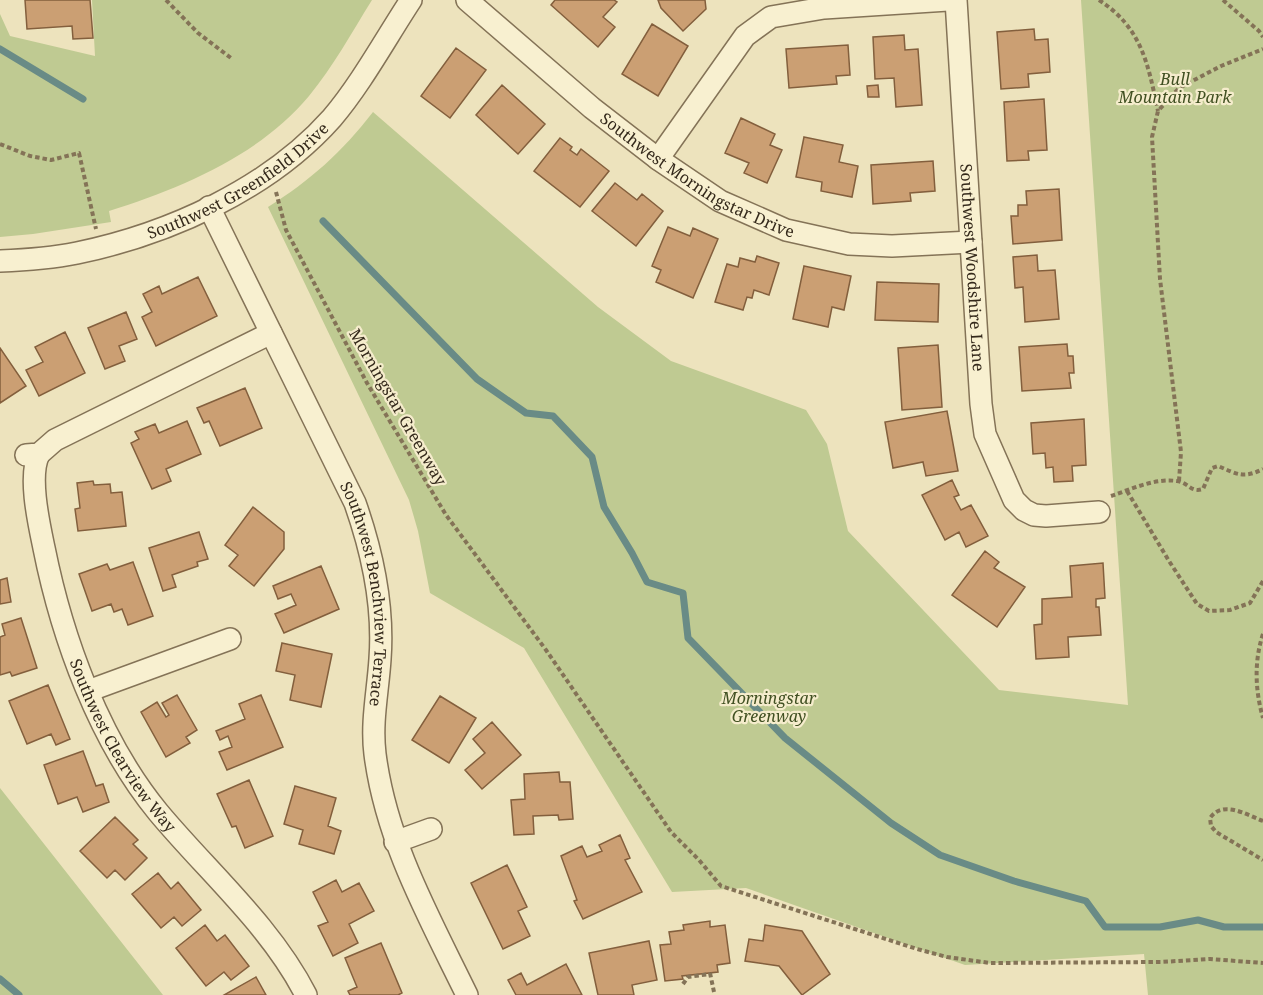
<svg xmlns="http://www.w3.org/2000/svg" width="1263" height="995" font-family="'Noto Serif',serif">
  <rect width="100%" height="100%" fill="#ede3bd"/>
  <path fill="#bfca92" d="M92,0h280c-20,32 -39,67 -63,96 -50,60 -128,92 -200,115l2,11 -78,12 -33,3v-223l10,22 85,20z
    M1081,0h182v995h-115l-4,-41 -179,11 -219,-77 -74,4 -148,-244 -94,-55 -12,-62 -9,-31 -141,-293c43,-27 74,-55 105,-95l225,195 73,54 135,49 21,34 21,87 151,159 129,15z
    M0,788l163,207h-163z"/>
  <g fill="none" stroke-linecap="round" stroke-linejoin="round">
    <path stroke="#698b86" stroke-width="7" d="M0,49l83,50
      M323,221l154,158 49,34 27,3 39,41 12,50 28,46 15,29 36,11 5,45 97,100 106,85 49,32 74,26 72,20 19,26h55l38,-7 26,7h39
      M0,979l19,16"/>
  </g>
  <path fill="#cb9f73" stroke="#835f3d" stroke-width="1.5" d="M25,0h65l3,38 -20,1 -1,-13 -45,3z
    M555,0h59l3,2 -14,15 12,10 -17,20 -47,-42z
    M658,0h47l1,9 -23,22 -22,-23z
    M652,24l36,22 -30,50 -36,-22z
    M1034,29l1,11 13,-1 2,33 -22,2 1,13 -28,2 -4,-57z
    M904,35l1,15 13,-1 4,56 -26,2 -2,-29 -19,1 -2,-42z
    M848,45l2,30 -14,1 1,8 -48,4 -3,-39z
    M456,48l30,22 -36,48 -29,-22z
    M502,85l43,39 -27,30 -42,-39z
    M878,85l1,12h-11l-1,-11z
    M1044,99l3,51 -19,1 1,9 -22,1 -3,-59z
    M741,118l34,16 -5,11 12,5 -15,33 -23,-10 5,-10 -24,-10z
    M804,137l39,8 -4,17 19,4 -6,31 -31,-6 1,-9 -26,-5z
    M560,138l12,9 -2,3 7,5 4,-6 28,22 -29,36 -46,-36z
    M933,161l2,30 -25,2 1,8 -38,3 -2,-39z
    M615,183l22,17 5,-6 21,17 -27,35 -44,-35z
    M1059,189l3,51 -49,4 -2,-28h7v-11h9l-1,-14z
    M668,227l22,9 3,-8 25,11 -25,59 -37,-16 5,-12 -9,-4z
    M1037,255l1,16 17,-1 4,49 -34,3 -2,-35 -8,1 -2,-31z
    M757,256l22,7 -10,32 -15,-5 -2,8 -5,-1 -4,13 -28,-8 12,-38 11,3 2,-9 15,4z
    M804,266l47,10 -7,34 -12,-3 -4,20 -35,-8z
    M198,277l19,39 -61,30 -14,-29 10,-5 -9,-18 16,-8 3,8z
    M877,282l62,2 -1,38 -63,-2z
    M126,312l11,27 -18,7 6,15 -20,8 -17,-41z
    M65,332l20,41 -46,23 -13,-26 17,-8 -8,-15z
    M1067,344l1,12h5l1,17h-5l2,15 -49,3 -3,-44z
    M938,345l4,62 -40,3 -4,-62z
    M0,348l26,38 -26,17z
    M245,388l17,40 -42,18 -11,-25 -5,2 -7,-15z
    M947,411l11,60 -32,5 -3,-14 -30,6 -8,-46z
    M1084,419l2,46 -14,1 1,15 -19,1 -1,-15 -7,1 -1,-15 -12,1 -2,-31z
    M187,421l14,33 -35,15 5,12 -19,8 -21,-46 8,-4 -4,-7 20,-8 4,9z
    M952,480l7,15 -5,2 7,13 10,-5 17,31 -22,11 -7,-15 -14,8 -23,-45z
    M93,481l1,4 16,-1 1,9 11,-1 4,34 -48,5 -3,-22 5,-1 -3,-25z
    M253,507l31,25v17l-30,37 -25,-20 9,-11 -13,-10z
    M199,532l9,27 -11,3 1,4 -26,9 4,12 -13,4 -14,-43z
    M985,551l14,11 -5,6 31,19 -28,40 -45,-32z
    M133,562l20,54 -25,9 -6,-16 -8,3 -3,-8 -19,7 -13,-37 28,-10 3,6z
    M1103,563l2,35 -9,1v8h3l2,28 -33,2 1,20 -33,2 -2,-34 8,-1v-25l30,-2 -2,-31z
    M321,566l18,43 -55,24 -9,-19 21,-9 -5,-11 -13,5 -5,-13z
    M7,578l4,24 -11,2v-24z
    M21,618l16,50 -25,8 -2,-4 -10,3v-38l5,-2 -3,-11z
    M282,643l50,11 -11,53 -31,-7 5,-25 -19,-4z
    M48,685l22,54 -14,6 -5,-11 -24,10 -18,-43z
    M177,695l20,35 -11,7 4,6 -24,14 -25,-45 16,-10 9,15 3,-2 -7,-12z
    M261,695l22,52 -56,23 -8,-18 13,-5 -4,-11 -8,4 -4,-9 29,-12 -6,-15z
    M440,696l36,22 -27,45 -37,-23z
    M492,722l29,33 -39,34 -17,-19 20,-17 -12,-14z
    M83,751l13,35 7,-2 6,18 -26,10 -6,-15 -19,7 -14,-39z
    M559,772l1,10h10l3,37 -14,1 -1,-5 -25,1 1,18 -20,1 -3,-35 14,-1 -1,-25z
    M249,780l24,56 -28,12 -9,-22 -4,1 -15,-33z
    M295,786l41,12 -8,28 13,5 -7,23 -35,-10 4,-14 -19,-6z
    M115,817l23,23 -5,4 14,14 -22,22 -10,-10 -8,8 -27,-27z
    M620,835l10,23 -5,2 17,32 -59,27 -9,-18 3,-1 -16,-44 21,-10 5,11 15,-6 -3,-6z
    M507,865l20,42 -9,4 12,25 -27,13 -32,-66z
    M158,873l13,16 7,-7 23,28 -19,16 -8,-9 -13,11 -29,-34z
    M336,880l6,12 17,-9 15,28 -25,13 9,19 -25,13 -15,-30 10,-4 -15,-30z
    M710,921v6l15,-2 5,38 -13,2 1,7 -36,4 1,3 -18,2 -5,-36 11,-1 -2,-12 15,-2 -1,-5z
    M205,925l12,16 8,-6 24,31 -18,14 -7,-8 -18,14 -30,-38z
    M765,925l37,6 28,43 -28,21 -23,-29 -34,-5 4,-22 14,2z
    M649,941l8,39 -25,5 2,10h-36l-9,-42z
    M381,943l21,50 -4,2h-48l-2,-4 9,-4 -12,-29z
    M566,964l16,31h-66l-8,-15 13,-7 6,12z
    M256,977l10,18h-42z"/>
  <g fill="none" stroke-linecap="round" stroke-linejoin="round">
    <g stroke="#847357" stroke-width="24">
      <g id="minor">
        <path id="s1" d="M467,0l125,108 66,51 62,42 66,29 63,14 43,2 79,-4"/>
        <path id="s2" d="M956,0l25,404 4,30 29,66 10,10 10,5 12,1 53,-4"/>
        <path d="M658,159l87,-123 26,-19 53,-9 124,-8"/>
        <path id="s3" d="M209,207l146,296c18,51 29,102 25,156 -2,32 -9,63 -5,95 11,87 54,163 92,241"/>
        <path id="s4" d="M0,261c26,-1 52,-3 77,-8 92,-19 192,-64 255,-135 29,-34 54,-80 79,-118"/>
        <path id="s5" d="M39,454c-11,22 0,70 5,94 18,90 55,192 114,264 49,59 113,114 148,183"/>
        <path d="M26,455l13,-1 16,-14 216,-107"/>
        <path d="M88,691l142,-52"/>
        <path d="M395,842l36,-13"/>
      </g>
    </g>
    <path stroke="#847357" stroke-width="4" stroke-dasharray="4.5 3" stroke-linecap="butt" d="M166,0l32,33 33,25
      M1099,0c43,28 49,64 59,111
      M1223,0l36,31 4,6
      M0,144l30,12 21,4 28,-7 17,76
      M276,192l10,38 81,153 79,132 100,135 125,182 28,28 22,26 196,63 30,8 43,6 171,-1 49,-3 53,4
      M1179,481l2,-29 -21,-173 -8,-142 6,-26 21,-23 42,-22 42,-17
      M1127,491l42,70 28,43 12,7 21,-1 20,-7 13,-22
      M1111,496c21,-7 43,-18 66,-15 12,2 14,12 26,8l9,-21 6,-2c19,8 25,13 45,3
      M1263,634c-9,27 -8,56 0,84
      M1263,821c-18,-7 -40,-21 -53,-3l1,8 5,6 47,28
      M710,973l4,19
      M683,984l5,-7 22,-3"/>
    <use href="#minor" stroke="#f8f0d0" stroke-width="21"/>
  </g>
  <g text-anchor="middle" stroke-width="4.5" stroke-linejoin="round" paint-order="stroke">
    <g font-size="16" font-style="italic" fill="#415022" stroke="#f5eccc">
      <text x="1175" y="85">Bull<tspan x="1175" dy="18">Mountain Park</tspan></text>
      <text x="769" y="704">Morningstar<tspan x="769" dy="18">Greenway</tspan></text>
    </g>
    <g font-size="16" fill="#34291b" stroke="#f5eccc">
      <text dy="6" stroke="none"><textPath href="#s1" startOffset="291">Southwest Morningstar Drive</textPath></text>
      <text dy="6" stroke="none"><textPath href="#s4" startOffset="256">Southwest Greenfield Drive</textPath></text>
      <text dy="6" stroke="none"><textPath href="#s2" startOffset="268">Southwest Woodshire Lane</textPath></text>
      <text transform="translate(398 407) rotate(60)" y="6">Morningstar Greenway</text>
      <text dy="6" stroke="none"><textPath href="#s3" startOffset="422">Southwest Benchview Terrace</textPath></text>
      <text dy="6" stroke="none"><textPath href="#s5" startOffset="310">Southwest Clearview Way</textPath></text>
    </g>
  </g>
</svg>
